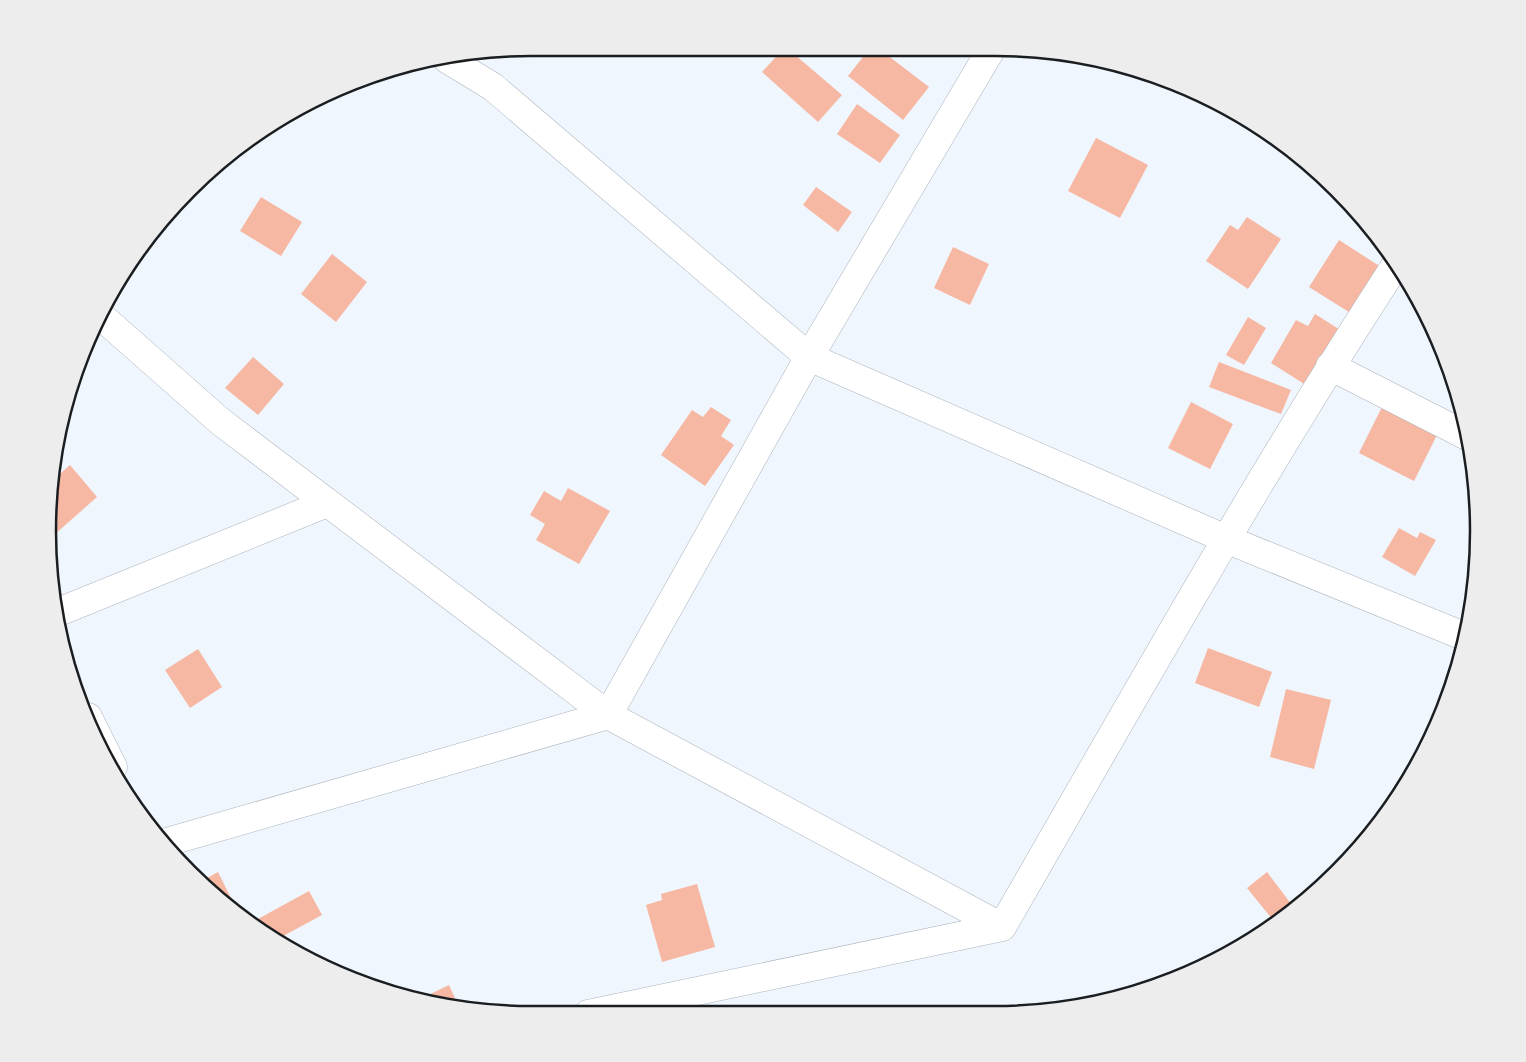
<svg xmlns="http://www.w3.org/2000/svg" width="1526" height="1062" font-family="Figtree,sans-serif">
  <rect width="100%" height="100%" fill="#eff6fe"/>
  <path fill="#f7b8a3" d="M784,48h3l55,47 -24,27 -56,-50z
    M814,48h22l-5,9z
    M870,48h8l51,39 -26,33 -55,-44z
    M857,104l43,31 -20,28 -43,-29z
    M1096,138l52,27 -28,53 -52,-27z
    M816,187l36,25 -14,20 -35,-27z
    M261,197l41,25 -21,34 -41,-25z
    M1247,217l34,22 -33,50 -42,-28 24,-36 8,5z
    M1339,240l42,27 -29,47 -43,-27z
    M953,247l36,17 -19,41 -36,-17z
    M332,254l35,28 -31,40 -35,-28z
    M1315,314l27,17 -33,56 -38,-24 25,-43 12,6z
    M1248,317l18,11 -22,37 -18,-10z
    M253,357l31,27 -26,31 -33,-27z
    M1219,362l72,28 -10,24 -72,-27z
    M1385,401l55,28 -26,52 -55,-28z
    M1191,402l42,22 -23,45 -42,-21z
    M711,407l20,13 -10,16 13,9 -29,41 -44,-31 31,-45 11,7z
    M70,465l27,32 -43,38 -2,-54z
    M568,488l42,23 -31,53 -43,-24 9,-16 -15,-9 14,-24 17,10z
    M1399,528l18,10 3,-6 16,8 -21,36 -33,-19z
    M1208,648l64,24 -13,35 -64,-24z
    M198,649l24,38 -32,21 -25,-38z
    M1286,689l45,11 -17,69 -44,-12z
    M218,872l21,42 -39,-32z
    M1267,872l25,33 -20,14 -25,-31z
    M697,884l18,63 -53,15 -16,-57 16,-5 -1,-6z
    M309,891l13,24 -46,25 -9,-5 -9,-16z
    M449,985l10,22 -23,-2 -18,-5z"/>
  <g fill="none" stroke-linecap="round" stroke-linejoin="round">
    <g stroke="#acb3bb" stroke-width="29">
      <path id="street" d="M447,59l46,28 316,270 417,182 240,98
        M102,317l119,105 387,293 394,212
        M1330,366l139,71
        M56,613l271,-110
        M88,717l25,50
        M167,842l441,-127 201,-358 183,-309
        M588,1014l414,-87c129,-224 255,-449 395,-664"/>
    </g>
    <use href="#street" stroke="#fff" stroke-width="28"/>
  </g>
  <path d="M0 0H1526V1062H0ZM531 56H995A475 475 0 0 1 1470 531V531A475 475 0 0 1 995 1006H531A475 475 0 0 1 56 531V531A475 475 0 0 1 531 56Z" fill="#ededed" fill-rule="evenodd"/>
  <path fill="none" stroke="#1b1e21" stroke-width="2.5" d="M531 56H995A475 475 0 0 1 1470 531V531A475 475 0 0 1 995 1006H531A475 475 0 0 1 56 531V531A475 475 0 0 1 531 56Z"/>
</svg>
